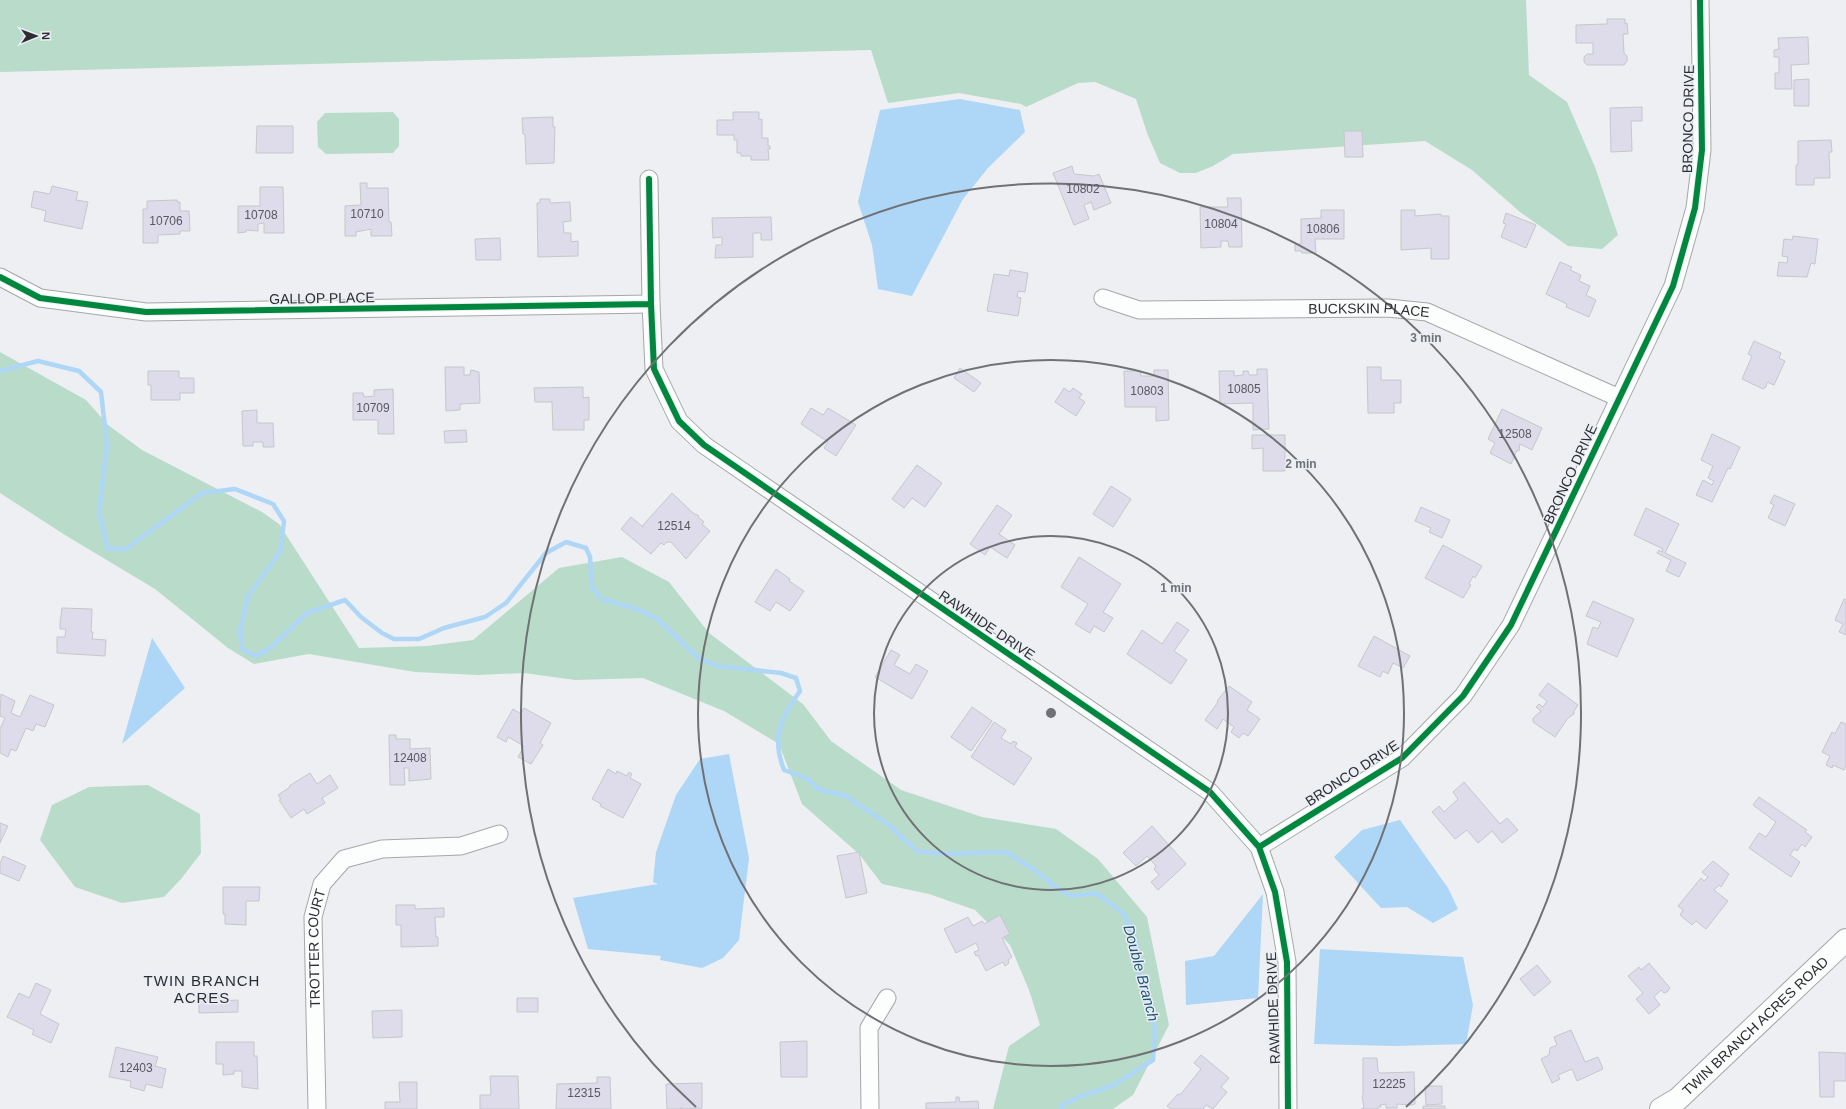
<svg xmlns="http://www.w3.org/2000/svg" width="1846" height="1109" font-family="Helvetica,sans-serif">
  <rect width="100%" height="100%" fill="#edeff2"/>
  <path fill="#b9dcca" d="M0,0h1526l3,75 38,27 28,65 23,68 -16,14 -34,-3 -48,-34 -48,-42 -47,-29 -192,13 -20,12 -17,7h-16l-20,-10 -13,-30 -11,-34 -41,-17 -17,1 -52,24 -5,-3 -62,-11 -71,10 -17,-53 -871,22z
    M393,112l6,7v27l-6,7 -67,1 -8,-7 -1,-25 8,-9z
    M0,352l86,48 22,25 34,25 120,62 17,12 80,124 68,-2 46,-6 86,-72 63,-11 47,25 40,51 94,71 28,37 70,49 81,27 74,12 42,30 49,58 22,108 -36,70 -20,14h-120l16,-63 31,-21 -11,-35 -19,-45 -35,-35 -46,-16 -47,-10 -23,-30 -57,-50 -23,-60 -55,-33 -81,-33 -68,2 -51,-7 -46,2 -63,-3 -106,-18 -55,10 -26,-16 -73,-59 -90,-54 -65,-42z
    M148,785l52,29 1,39 -20,26 -17,18 -42,6 -47,-16 -35,-47 12,-35 37,-18z"/>
  <path fill="#aed6f6" d="M960,99l60,11 5,22 -37,36 -25,31 -51,97 -34,-7 -6,-44 -14,-43 22,-92z
    M152,638l33,50 -63,56z
    M729,754l20,104 -10,82 -16,18 -21,10 -42,-8 1,-4 -73,-7 -15,-51 85,-14 -5,-2 3,-30 20,-57 24,-36z
    M1400,820l48,68 10,21 -25,14 -26,-16 -26,1 -47,-51 28,-27z
    M1263,894l-5,104 -72,7 -1,-44 29,-5z
    M1320,949l143,8 10,48 -7,39 -72,2 -80,-2z"/>
  <g fill="none" stroke-linecap="round" stroke-linejoin="round">
    <path stroke="#aed6f6" stroke-width="4.5" d="M0,371l38,-10 41,10 22,21 6,53 -8,68 9,36h18l76,-56 33,-4 38,15 11,17 -4,31 -32,44 -8,33 2,20 14,7 14,-8 37,-35 38,-13 16,17 21,16 12,6h25l25,-11 41,-11 21,-14 40,-50 20,-11 20,6 4,9 2,31 10,11 38,11 16,8 44,41 18,7 63,7 15,5 4,13c-19,27 -29,46 -16,79l22,8 14,12 26,6 43,29 28,26 26,3 63,-2 30,19 22,18 14,7 24,-3 28,21 12,28 4,34 12,36 3,19 -2,29 -39,25 -35,12 -17,8 -1,4"/>
  </g>
  <path fill="#dedbeb" stroke="#c6c7ca" d="M1607,19h18v5l2,-1 1,11h-5l1,19 3,3v5l-3,4h-37l-3,-3v-5l3,-3h6v-11h-17v-18l31,-1z
    M1808,37l1,27 -18,1 1,24h-17v-16h4v-16h-5v-7l5,-1 -1,-11z
    M1809,79v27h-15v-26z
    M1642,107v14h-11l1,30 -21,1 -1,-44z
    M733,112h26v8l3,-1v19h6v8h2v3h-2l1,11h-18v-4h-10v-3h-4v-13h-3v-5h-17v-15h16z
    M553,117v10h2l-1,36 -28,1 -1,-30h-2l-1,-16z
    M257,126h36v27h-37z
    M1344,131h18l1,26h-18z
    M1831,140l1,12h-3l1,26h-16v7h-18v-20h2v-24z
    M1072,166l2,8 20,2 5,-2 12,29 -17,7 -3,-8 -7,3 5,14 -15,6 -21,-52z
    M360,183h7v5h21l1,34h2l1,14h-21v-7l-15,3v4h-11v-30l16,-1z
    M52,186l26,6 -2,8 12,2 -6,27 -38,-8 2,-10 -15,-4 3,-16 16,3z
    M260,187h23l1,46h-20v-10l-6,1v7l-12,-1v2l-8,1v-27h22z
    M1227,198h14l1,49h-13l-1,-6h-7v6l-20,1 -1,-41h28z
    M540,199h10v4l20,-1 1,19 -8,1 1,11h7v9l7,-1v15l-40,1 -1,-54h3z
    M177,200v2h3v9h9l1,20h-10v3l-22,1v8h-15v-34h4v-8z
    M1321,210h23v29h-29l1,14h-14l-1,-2h-6v-7h6v-25l20,-1z
    M1401,210h14v6l26,-2v2h8v43h-18v-11l-30,2z
    M1506,213l30,12 -10,23 -25,-11 5,-13 -3,-1z
    M771,217l1,23h-11v-7h-8v24l-38,1 1,-13h6v-8l-9,1 -1,-20z
    M1793,236l25,3 -3,25 -4,-1 -4,14 -30,-1 2,-14 8,1 1,-6 -6,-1 2,-17 8,1z
    M500,238l1,22h-25l-1,-21z
    M1560,262l12,5 -2,3 11,5 -2,6 11,5 -4,9 10,5 -7,17 -23,-10 1,-3 -21,-10z
    M1010,270l18,3 -3,19 -7,-1 -1,6 4,1 -3,18 -31,-5 7,-37 15,2z
    M1754,341l27,12 -2,5 6,3 -11,24 -7,-3 -1,5 -3,2 -21,-10 10,-23 -4,-2z
    M445,367h19v8h6l1,-5 8,2 1,31 -20,1v6l-14,1z
    M1367,367h14v13h20v23h-7v10h-26z
    M960,368l21,15 -7,9 -20,-14z
    M1257,369h10l2,60 -16,1v-27l-33,1 -1,-33h15v5l9,-1v-4h5l1,4h8z
    M1154,370h14l1,50 -13,1v-14h-31l-1,-36h16l1,5h13z
    M148,371h31v7h15v15h-14v7h-29v-15h-3z
    M583,387v11l6,-1v23h-5v10h-31l-1,-28h-17l-1,-14z
    M1064,388l6,4 3,-4 9,6 -3,4 6,4 -9,14 -21,-14z
    M393,389l1,45h-16v-14h-25v-27h10l1,4 10,-1v-6z
    M811,408l12,7 5,-7 28,17 -20,31 -12,-8 4,-6 -27,-18z
    M1502,409l40,19 -10,22 -12,-6 -1,7 -2,-1 -6,14 -21,-11 5,-10 -7,-4z
    M257,410v13h16l1,24h-11v-5h-10v4h-10l-1,-35z
    M466,430l1,12 -22,1 -1,-12z
    M1712,434l28,13 -10,22 -2,-1 -16,34 -16,-7 7,-15 9,5 2,-4 -6,-3 5,-12 -12,-6z
    M1252,435h33v36h-22v-23l-11,1z
    M917,465l25,18 -17,24 -13,-9 -8,10 -12,-9z
    M1111,486l20,13 -18,28 -20,-13z
    M672,493l21,20 6,3 -1,1 6,5 -2,2 8,7 -24,28 -15,-17h-4l-3,3 -3,-2 -10,11 -30,-25 10,-12 12,10v-2z
    M1774,495l21,9 -10,22 -17,-8 6,-13 -4,-2z
    M997,505l15,10 -13,19 16,11 -8,13 -17,-11 -5,8 -15,-11z
    M1421,507l29,13 -8,18 -13,-6 2,-4 -16,-7z
    M1646,508l33,16 -14,29 21,10 -7,14 -13,-6 5,-11 -14,-7 2,-3 3,2 1,-3 -29,-14z
    M1443,545l39,21 -7,12 -2,-2 -4,8 2,1 -8,13 -38,-20z
    M1079,557l42,27 -18,28 10,6 -9,14 -10,-6 -4,7 -15,-9 13,-20 -27,-17z
    M776,569l14,10 -1,2 15,10 -14,20 -14,-9 -6,9 -15,-9z
    M1844,599l2,1v35l-7,-3 4,-8 -8,-4z
    M1593,601l41,18 -17,38 -30,-13 6,-17 5,2 3,-7 -15,-6z
    M62,608l30,1 -1,23h2l-1,7 14,1 -1,16 -48,-3v-16h8l1,-8h-6v-6z
    M1177,622l12,8 -15,21 13,9 -16,24 -44,-30 15,-24 20,14z
    M1374,636l36,20 -7,12 -10,-5 -5,11 -5,-3 -3,6 -22,-11z
    M891,650l9,5 -6,10 16,9 6,-10 12,7 -16,28 -37,-22z
    M1548,683l30,22 -4,6v3l-6,4 -13,19 -22,-15v-4l8,-7 -5,-4 3,-3 4,3 4,-6 -8,-6z
    M1229,686l23,16 -5,8 13,9 -12,17 -5,-3 -4,5 -8,-6 3,-5 -11,-8 -6,10 -12,-9 13,-18 -1,-1z
    M1,694l14,7 -4,12 9,4 10,-22 24,10 -9,22 -9,-3 -3,7 -7,-3 -10,23 -5,-2 -3,8 -8,-4v-24l5,-11 -5,-2z
    M972,707l20,14 -21,30 -20,-14z
    M524,708l27,15 -11,20 3,2 -12,19 -13,-7 6,-11 -16,-9 -2,5 -9,-5 16,-28 8,5z
    M994,722l12,8 -5,8 10,6 2,-3 4,2 -2,4 17,11 -18,27 -43,-28z
    M1841,722l5,2v42l-2,4 -11,-5 -1,3 -6,-3 4,-9 -8,-4 10,-20 3,2z
    M389,735h7v4h14v10l20,-1 1,31 -22,2v-13h-5l1,17h-15z
    M608,769l8,5 1,-3 10,5 2,-4 3,2 -2,4 11,6 -18,34 -23,-12 1,-2 -9,-5z
    M310,773l7,11 13,-9 8,13 -16,10 3,5 -18,11 -3,-5 -13,9 -12,-18 2,-1 -3,-4 12,-8 -1,-1z
    M1464,782l36,42 7,-6 11,12 -16,13 -10,-12 -14,12 -11,-13 -12,9 -23,-27 7,-6 5,6 14,-13 -5,-7z
    M1759,797l48,33 -2,2 7,5 -7,10 -3,-3 -5,7 -3,-2 -4,6 10,7 -9,15 -42,-29 10,-15 7,4 10,-15 -23,-17z
    M0,823l8,3 -8,17z
    M1152,826l34,38 -28,26 -7,-8 8,-7 -5,-6 2,-3 -9,-10 -11,10 -13,-13z
    M859,852l8,41 -21,5 -9,-42z
    M3,856l23,10 -7,15 -19,-8v-9z
    M1713,861l16,13 -8,13 -2,-2 -5,5 14,11 -22,28 -10,-8 -4,4 -12,-10 3,-5 -5,-4 23,-28 3,3 4,-4 -6,-5z
    M223,887h37l-1,14h-13v24l-21,-1v-10h-2z
    M396,905h19v4l29,-1v9h-9l1,20h2v9l-37,1v-22h-5z
    M1000,915l10,19 -8,4 10,19 -4,3 1,3 -4,3 -2,-4 -17,9 -8,-16 -2,1 -2,-4 5,-2 -3,-7 -20,10 -12,-24 24,-12 5,9 9,-5 2,3z
    M1649,963l21,25 -3,4 -3,1 -3,-3 -7,7 6,8 -11,9 -13,-15 7,-6 -15,-17 11,-9 2,3z
    M1537,965l14,17 -17,14 -14,-17z
    M36,983l15,7 -11,24 19,10 -8,19 -19,-9 2,-4 -27,-13 12,-24 10,5z
    M219,994l1,7 18,-1v12l-39,1v-18z
    M517,998h21v14h-21z
    M402,1010v27l-29,1 -1,-27z
    M1571,1030l14,32 13,-5 5,12 -26,12 -5,-12 -14,6 2,4 -8,4 -11,-24 8,-4 1,-7 7,-3 -3,-8z
    M807,1041v36h-26l-1,-35z
    M216,1042h38v14h3l1,33 -16,-2v-16h-8v3l-11,1v-11h-7z
    M116,1047l42,10 -3,9 11,3 -4,19 -16,-4 -2,7 -14,-4 1,-6 -22,-4z
    M1819,1052l27,1v28h-12v16h-14z
    M1201,1055l28,23 -8,9 6,5 -14,17 -7,-4 -3,4h-32l-4,-3 11,-12 2,1 21,-26 -7,-6z
    M1363,1058h14l1,13 2,2 34,-1 1,32 -4,1 -14,-1v4h-11v-4l-6,1 1,2h-3v2h-17l3,-1 -2,-12 1,-1z
    M490,1076h28l1,33h-39v-14h11z
    M597,1077h13l1,32h-55l1,-25 40,-1z
    M399,1082h18v27h-32v-7h15z
    M702,1083v25l-20,1 -1,-2v2h-14l-1,-25z
    M1425,1086h17v18l-16,1z
    M956,1097h3l1,5 18,-1 1,8h-53v-6l30,-1z
    M1423,1106h22v3h-22z"/>
  <g fill="none" stroke-linecap="round" stroke-linejoin="round">
    <g stroke="#a6a7a9" stroke-width="19">
      <g id="minor">
        <path d="M649,179l2,125 3,65 25,52 25,24 506,347 49,55 16,45 12,70 1,147"/>
        <path d="M0,277l40,21 106,14 505,-8"/>
        <path id="s1" d="M1103,298l36,12 249,-2 39,4 192,86"/>
        <path d="M1259,847l143,-89 61,-62 48,-71 162,-339 22,-78 7,-58 -2,-150"/>
        <path id="s2" d="M317,1109l-4,-192 9,-33 22,-25 38,-10 79,-3 38,-12"/>
        <path d="M870,1109l-1,-81 18,-30"/>
      </g>
    </g>
    <g stroke="#a6a7a9" stroke-width="24">
      <g id="tertiary">
        <path id="s3" d="M1661,1109l17,-10 168,-159"/>
      </g>
    </g>
    <use href="#minor" stroke="#fcfdfd" stroke-width="17"/>
    <use href="#tertiary" stroke="#fcfdfd" stroke-width="22"/>
    <g stroke="#ebeef4" stroke-width="8">
      <path id="cycleway" d="M649,179l2,125 3,65 25,52 25,24 506,347 49,55 16,45 12,70 1,147
        M0,277l40,21 106,14 505,-8
        M1259,847l143,-89 61,-62 48,-71 162,-339 22,-78 7,-58 -2,-150"/>
    </g>
    <use href="#cycleway" stroke="#00873e" stroke-width="6"/>
  </g>
  <g fill="none" stroke="#707174" stroke-width="2">
    <circle cx="1051" cy="713" r="177"/>
    <circle cx="1051" cy="713" r="353"/>
    <path d="M696 1107A530 530 0 1 1 1406 1107"/>
  </g>
  <g text-anchor="middle" stroke-width="3" stroke-linejoin="round" paint-order="stroke">
    <g font-size="12" fill="#58585f">
      <text x="1083" y="193">10802</text>
      <text x="367" y="218">10710</text>
      <text x="261" y="219">10708</text>
      <text x="166" y="225">10706</text>
      <text x="1221" y="228">10804</text>
      <text x="1323" y="233">10806</text>
      <text x="1244" y="393">10805</text>
      <text x="1147" y="395">10803</text>
      <text x="373" y="412">10709</text>
      <text x="1515" y="438">12508</text>
      <text x="674" y="530">12514</text>
      <text x="410" y="762">12408</text>
      <text x="136" y="1072">12403</text>
      <text x="1389" y="1088">12225</text>
      <text x="584" y="1097">12315</text>
    </g>
    <g font-size="14" fill="#2c2d30" stroke="#ebeef4">
      <text transform="translate(1688 119) rotate(-89)" y="5">BRONCO DRIVE</text>
      <text transform="translate(322 298) rotate(-1)" y="5">GALLOP PLACE</text>
      <text dy="5" stroke="none"><textPath href="#s1" startOffset="268">BUCKSKIN PLACE</textPath></text>
      <text transform="translate(1570 474) rotate(-65)" y="5">BRONCO DRIVE</text>
      <text transform="translate(987 625) rotate(34)" y="5">RAWHIDE DRIVE</text>
      <text transform="translate(1352 773) rotate(-33)" y="5">BRONCO DRIVE</text>
      <text dy="5" stroke="none"><textPath href="#s2" startOffset="161">TROTTER COURT</textPath></text>
      <text transform="translate(1273 1008) rotate(-92)" y="5">RAWHIDE DRIVE</text>
      <text dy="5" stroke="none"><textPath href="#s3" startOffset="126">TWIN BRANCH ACRES ROAD</textPath></text>
    </g>
    <g font-size="15" font-style="italic" fill="#215579" stroke="#ebeef4">
      <text transform="translate(1141 973) rotate(75)" y="5">Double Branch</text>
    </g>
    <g font-size="15" letter-spacing="1" fill="#2c2d30" stroke="#ebeef4">
      <text x="202" y="986">TWIN BRANCH<tspan x="202" dy="17">ACRES</tspan></text>
    </g>
  </g>
  <circle cx="1051" cy="713" r="6" fill="#707174" stroke="#ebeef4" stroke-width="2"/>
  <g font-size="12" text-anchor="middle" font-weight="bold" fill="#707174" stroke="#ebeef4" stroke-width="3" stroke-linejoin="round" paint-order="stroke">
    <text x="1426" y="342">3 min</text>
    <text x="1301" y="468">2 min</text>
    <text x="1176" y="592">1 min</text>
  </g>
  <g transform="translate(36 36) rotate(89)" stroke="#ebeef4" stroke-width="3" paint-order="stroke">
  <path d="M0-3L7 15L0 10L-7 15Z" fill="#2c2d30"/>
  <text y="-6" font-size="11" font-weight="bold" text-anchor="middle" fill="#2c2d30">N</text>
  </g>
</svg>
